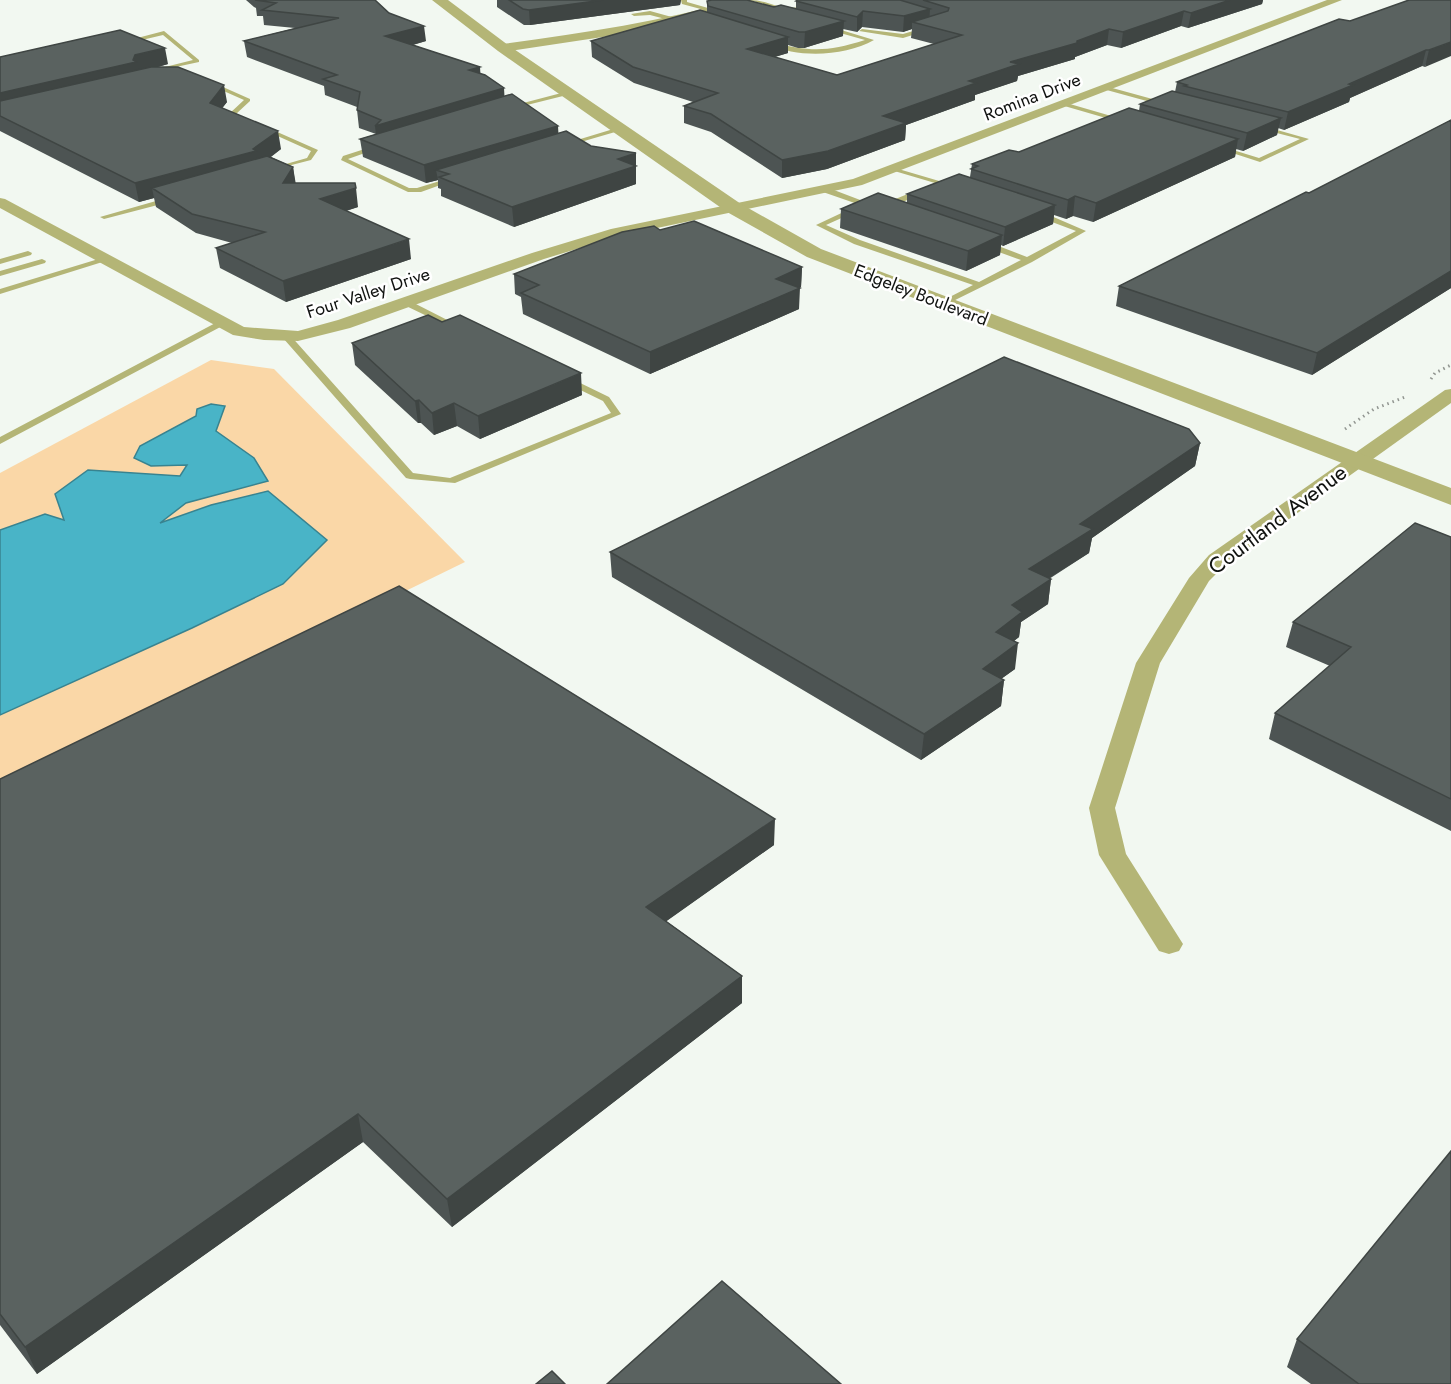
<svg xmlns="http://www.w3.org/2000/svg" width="1451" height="1384" font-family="Jost,sans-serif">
  <rect width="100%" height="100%" fill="#f2f8f1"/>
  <path fill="#fad7a7" d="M211,360l63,9 191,193 -465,227v-316z"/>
  <path fill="#49b4c7" stroke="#388390" stroke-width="1.5" d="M211,404l14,2 -9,25 38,27 14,23 -82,22 -26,20 51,-18 57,-14 59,49 -44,44 -91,44 -192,87v-185l45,-16 19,6 -9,-26 33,-24 92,6 7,-11 -36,1 -17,-8 6,-12 56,-30 1,-7z"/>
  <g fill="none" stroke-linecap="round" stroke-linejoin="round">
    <path stroke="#929691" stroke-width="3" stroke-dasharray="1.5 4" stroke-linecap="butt" d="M1431,379l4,-6 16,-8
      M1345,429l29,-20 31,-12"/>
    <path fill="#b4b576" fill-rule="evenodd" d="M681,0h6v2l28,8 -3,2 -30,-8z
      M750,0c14,0 25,7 38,8 12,1 25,-8 38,-8l-37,12z
      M650,11l29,8 1,1 -3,2 -27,-7 -16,1 -3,-2z
      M828,26l46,14c-29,16 -75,19 -105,4l3,-2c38,10 55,10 93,-2l-39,-11z
      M927,27l2,3 -26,8 -44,-7 3,-2 41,5z
      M164,31l35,29v2l-42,9v-2l36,-9 -30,-25 -38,9 -3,-2z
      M210,83h4l36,16v2l-14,13 9,4v2h-4l-12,-6 15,-14 -34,-15z
      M1105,86l62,17 1,1 -3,2 -62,-17z
      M569,91l3,2 -1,1 -60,15 -3,-2z
      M1063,102l62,18 1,1 -3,2 -62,-18v-2z
      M1263,126l46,13 -49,23 -43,-14 3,-2 39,12 41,-19 -39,-10v-2z
      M262,127h4l52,23 -7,10 -39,10v-2l35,-10 4,-7 -49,-22z
      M620,127l2,1v2l-55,16 -3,-2z
      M377,145l2,1v2l-31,11 61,29h8l36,-11 4,2 -36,13h-13l-67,-32 2,-4z
      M891,168h4l51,15 -57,25h-6v-4l52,-21 -44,-13z
      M820,187h6l50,19 -7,2 -49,-17z
      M170,197h3v4l-69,18 -4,-2z
      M850,209l7,2 -31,14 34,15 119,42 42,-22 -39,-14v-4h6l39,15 49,-26 -40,-15v-4h6l44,19 -54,31 -89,44 -4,-2 1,-2 33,-17 -119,-41 -38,-19z
      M28,251l4,2 -1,2 -31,9v-5z
      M105,257l7,2 -112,35v-5z
      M42,259l4,2 -1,2 -45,13v-5z
      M402,300h6l55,28 -7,2 -54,-26z
      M223,319l4,3 -1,2 -226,120v-7z
      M286,333l3,1 124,139 37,5 161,-65 -8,-12 -37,-18v-4h6l37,18 12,17 -166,69 -45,-4 -4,-1 -123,-140v-4z"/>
    <path fill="#b4b576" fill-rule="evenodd" d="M737,0h17l-69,21 -69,14 -113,17 -6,-4 6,-4c79,-11 157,-22 234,-44z
      M1327,0h15l-480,185 -243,51 -75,23 -194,69 -52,13 -34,-1 -31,-5 -233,-127v-10l5,1 239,128 54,4 40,-11 194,-67 79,-24 242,-50z
      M1451,389v14l-226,162 -16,16 -49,82 -45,145 11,46 57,90 -4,7 -10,3 -10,-3 -60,-96 -10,-47 47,-145 53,-85 20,-23 236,-165z"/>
    <path fill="#b4b576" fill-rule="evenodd" d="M432,0h16l60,45 233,159 80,45 630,239v17l-644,-248 -80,-45 -229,-161z"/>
  </g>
  <path fill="#4d5453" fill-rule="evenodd" d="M246,0h129l14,13 37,28 -13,4 67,22v7l24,14v8l54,30v7l33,13 45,7v31l-122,43 -73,-31v-7l-3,-1v-8l-12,3 -63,-26 -3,-18 16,-5 -17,-6 -2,-18v-3l-32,-12 -1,-9 -77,-29 -3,-16 51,-13 -31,-3 -1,-9h-6l-1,-8 -2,-1z
    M497,0h184l-1,5 -150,20h-6l-27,-18z
    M798,0h465l-1,4 -74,24 -7,-2 -60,22 -14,-3 -32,12v2l-57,17 -1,5 -42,14v5l-69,25 -1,15 -78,29 -45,9 -71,-46 -27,-9v-17l9,-4 -59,-19 -42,-26 -1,-16 116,-28v-12l89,7v-7zM862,27l41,5 9,-3 -1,9 23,6 -97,31 -63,-18 14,-4v-8l10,3h6l39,-12v-7l14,3z
    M1451,0l-26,67 -3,-1 -72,32 -1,4 -65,28 -6,-2 -1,7 -34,16 -7,-2 -1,8 -142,65 -20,-6 -7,3 -12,-4 -1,9 -50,22 -2,-1 -1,10 -34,16 -126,-43 1,-19 66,-6v-9l63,-17 2,-13 47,-12 120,-41 1,-7 35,-12 2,-10 173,-61z
    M0,57l168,7 -10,3 69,35 -5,6 59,41 -10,8 22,10 2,16 63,24 -12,4 65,48 -125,43 -66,-34 -4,-20 16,-5 -36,-10 -40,-26 -2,-9 -15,4 -139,-71z
    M1451,120v168l-139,87 -196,-69 3,-20 190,-93z
    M660,230l142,37 -1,20 -2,1v21l-149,65 -127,-60 -2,-17 -6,-3 -1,-20z
    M352,343l230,52 -102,44 -23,-13 -23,9 -13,-12h-3l-63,-58z
    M1200,443l-5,23 -103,72 -3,15 -40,26h2l-3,25 -27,18 -2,15 -5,4 1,28 -14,10 3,1 -3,26 -80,54 -309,-183 -2,-25z
    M1451,537v294l-182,-92 6,-26 55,-47 -44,-19 7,-25z
    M0,779l774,66 -108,76 76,55v27l-290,224 -89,-85 -326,232 -37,-49z
    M1297,1339l154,45h-140l-24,-17z"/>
  <path fill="#3f4543" d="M603,0h78l-1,5 -150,20 -1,-15z
    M1230,0h33l-1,4 -74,24 3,-15z
    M930,9l-1,15 -17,-2v7l-9,3 1,-16z
    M863,11l-1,16 -5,5v-15z
    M1184,11l-3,15 -60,22 2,-16z
    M844,21l-1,15 -39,12 1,-16z
    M424,26l2,15 -39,11 -2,-16z
    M1109,29l-2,16 -32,12v2l-57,17 -1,5 -42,14v5l-69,25 -1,15 -78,29 -45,9v-18l101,-44 86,-35 41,-19 67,-21z
    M788,37v16l-42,13 1,-17z
    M1451,42v14l-26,11 4,-17z
    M165,48l3,16 -168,48v-19l133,-33 2,-5z
    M1426,50l-4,16 -72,32 -1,4 -65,28 4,-18z
    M480,67l1,16 -12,-13z
    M224,85l3,17 -14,18 -3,-17z
    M504,88l1,17 -128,38 -2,-17z
    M1281,118l-4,17 -34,16 4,-18z
    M558,126l1,17 -123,27 2,10 -12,3 -2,-18z
    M278,131l3,18 -23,17 -106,22 2,10 -15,4 -4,-19 118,-34z
    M1238,139l-3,18 -142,65 3,-19z
    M636,153v31l-122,43 -2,-20 106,-48z
    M293,167l3,18 -13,-2z
    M356,188l2,19 -35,11 -3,-19z
    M1075,196l-2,20 -7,3 2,-19z
    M1055,205l-2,19 -50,22 2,-19z
    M1002,235l-2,20 -34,16 2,-20z
    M409,239l2,20 -125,43 -3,-21z
    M802,267l-1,20 -12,6 11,-5 -1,21 -149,65v-22l126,-73z
    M1451,271v17l-139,87 5,-22z
    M581,373l1,22 -102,44 -2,-23z
    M419,400l2,23h-3l-3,-22z
    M454,403l3,23 -23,9 -2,-22z
    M1200,443l-5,23 -103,72 -3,15 -64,40 4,-24 51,-45z
    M1051,579l-3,25 -27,18 -2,15 -26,20 3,-25 16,-27z
    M1018,643l-3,26 -35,25 3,-25z
    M1004,680l-3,26 -80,54 3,-26z
    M775,819l-1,26 -127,90 -1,-28z
    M742,976v27l-290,224 -5,-28z
    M358,1114l5,28 -326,232 -12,-27z"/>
  <path fill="#5a6260" stroke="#3f4543" stroke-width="1.5" d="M255,0h120l14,13 35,13 -39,10 95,31 -11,3 16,5 19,13 -129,38 6,-6 -24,-10 3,-18 -37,-13 14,-4 -93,-34 95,-23 -77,-8 14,-7z
    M509,0h94l-74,10 -6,-1z
    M712,0h35l27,7 7,-2 63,16 -39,11h-6l-91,-26 -1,-5z
    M798,0h102l30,9 -26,7 -41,-5 -6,6 -61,-16z
    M923,0h307l-39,13 -7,-2 -61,21 -14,-3 -32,12v2l-67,19 9,2 -50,17 7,2 -93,33 23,7 -78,28 -46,9 -71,-46 -27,-8 34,-13 -85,-26 -42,-26 109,-31 88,27 -41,12 90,26 125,-40 -50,-13 36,-11 1,-3z
    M1409,0h42v42l-22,8h-3l-77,34 4,1 -65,27 -104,-26 3,-1 -10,-3 162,-63 11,2z
    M120,30l45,18 -30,7 -2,5 3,2 -136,31v-36z
    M151,67h27l46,18 -14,18 68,28 -25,18 3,2 -121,32 -135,-67v-15z
    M1172,91l109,27 -34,15 -107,-29z
    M512,94l46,32 -134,39 -64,-26z
    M1129,108l109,31 -142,64 -21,-7 -7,4 -97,-31 7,-3 -6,-2 37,-14 10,2z
    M1451,120v151l-134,82 -198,-67 187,-94 3,1z
    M566,131l25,15 45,7 -18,6 18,7 -124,41 -73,-30 10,-3 -13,-4z
    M267,156l26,11 -10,16h72l1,5 -36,11 89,40 -126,42 -67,-33 49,-16 -73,-18 -40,-26z
    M959,174l96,31 -50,22 -98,-33z
    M878,193l124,42 -34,16 -127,-42z
    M694,221l108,46 -26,12 24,9 -150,64 -129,-59 18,-8 -25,-11 108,-42 32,-6 6,4z
    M428,315l14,7 18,-7 121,58 -103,43 -24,-13 -22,10 -13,-13 -4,1 -63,-58z
    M1004,357l185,72 11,14 -120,81 13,5 -64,40 22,10 -39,26 10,7 -26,20 22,11 -35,26 21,11 -80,54 -314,-182z
    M1415,523l36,14v262l-176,-86 76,-66 -58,-25z
    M399,586l376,233 -129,88 96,69 -295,223 -89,-85 -333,233 -25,-33v-535z
    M1451,1151v233h-92l-62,-45z
    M722,1281l119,103h-234z
    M552,1371l13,13h-29z"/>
  <g text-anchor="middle" stroke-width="5" stroke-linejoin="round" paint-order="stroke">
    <g font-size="18" fill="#101210" stroke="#fff">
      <text transform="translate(1032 97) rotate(-21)" y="6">Romina Drive</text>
      <text transform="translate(368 293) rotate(-18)" y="6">Four Valley Drive</text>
      <text transform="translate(921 295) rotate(21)" y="6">Edgeley Boulevard</text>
    </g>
    <g font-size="22" fill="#101210" stroke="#fff">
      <text transform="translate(1277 519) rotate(-37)" y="8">Courtland Avenue</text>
    </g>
  </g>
</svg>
